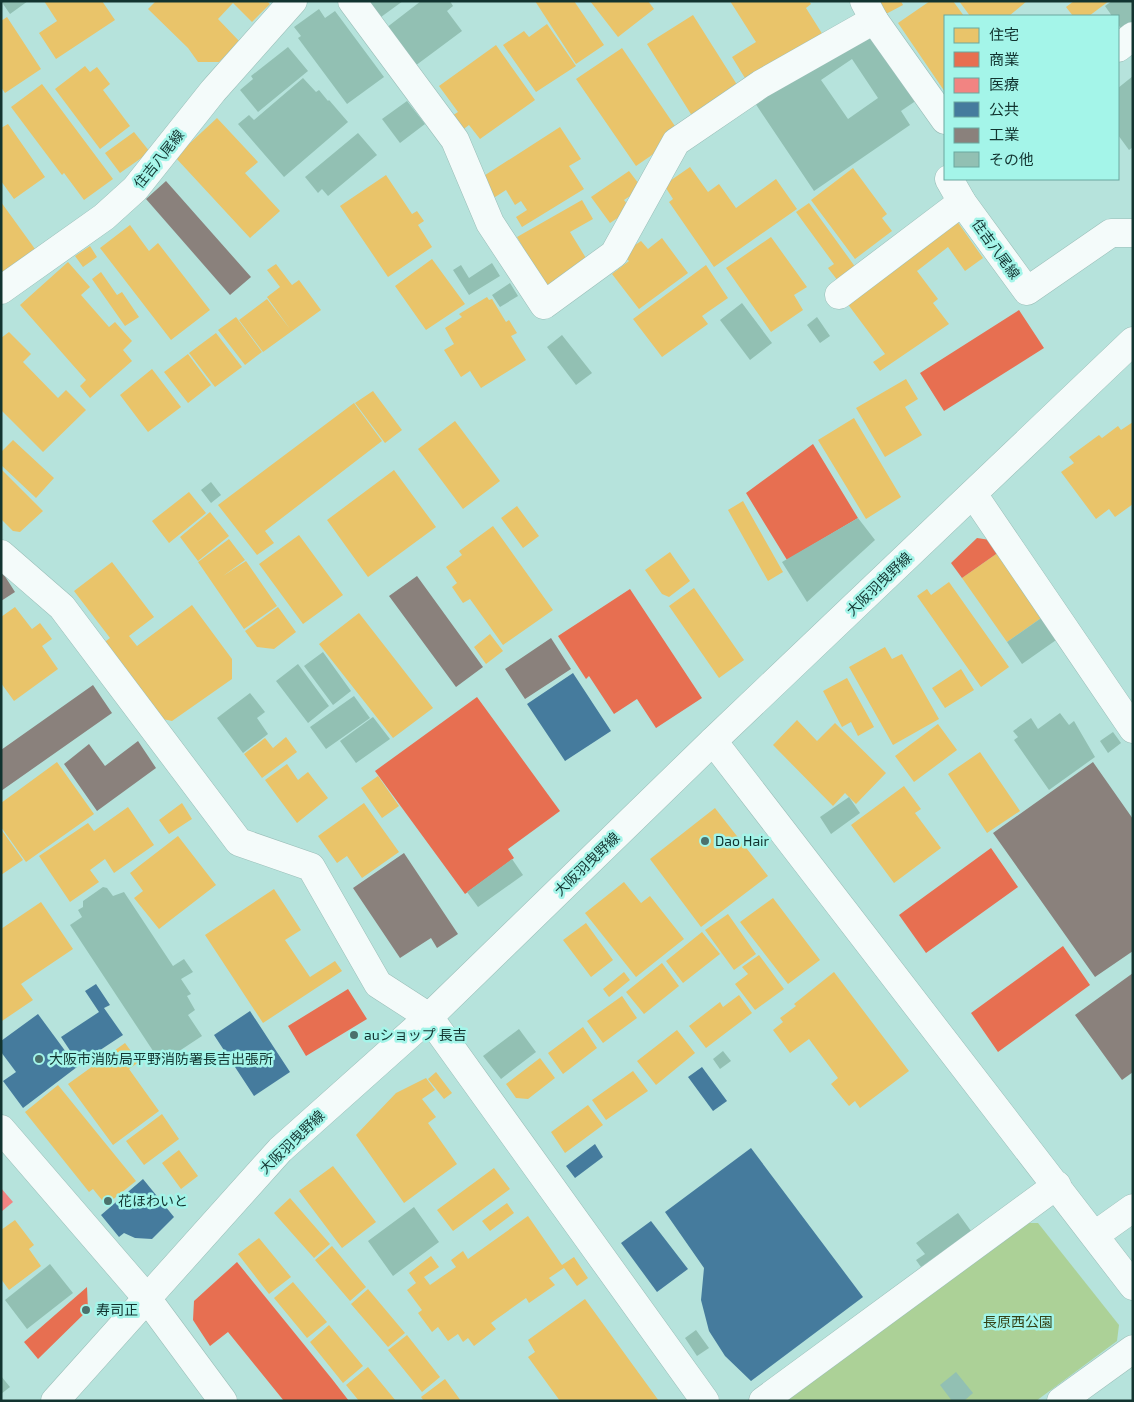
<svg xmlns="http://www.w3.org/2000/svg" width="1134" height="1402" font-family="'Exo 2','Noto Sans JP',sans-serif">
  <rect width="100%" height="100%" fill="#b6e3dc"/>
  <path fill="#acd197" d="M1026,1223h12l81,102 -2,16 -81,60h-251z"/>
  <path fill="#e9c46a" d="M44,1h58l13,19 -59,39 -17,-26 18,-12z
    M156,1h111l3,3 -18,18 -19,-19 -15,16 22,23 -21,20h-21l-10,-14 -40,-39z
    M535,1h39l30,44 -28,19z
    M590,1h58l6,8 -36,28z
    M730,1h79l2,3 -5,4 17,27 -75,48 -16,-26 24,-15z
    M878,1h23l2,4 -19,10z
    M930,1h23l11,15h-19v76l-47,-69z
    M959,1h68l-18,15h-39z
    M1074,1h35l-20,15h-16l-7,-9z
    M693,15l48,76 -47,28 -47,-75z
    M7,17l34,52 -36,24 -4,-6v-66z
    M547,24l29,42 -40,26 -33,-47 21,-14 5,6z
    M496,45l39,55 -55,39 -11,-14 -12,9 -10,-15 11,-7 -19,-26z
    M622,48l59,87 -45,31 -60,-87z
    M85,66l5,6 7,-5 13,17 -7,6 27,36 -30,23 -45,-60z
    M42,84l71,95 -29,21 -20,-27 -2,2 -51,-68z
    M217,118l41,44 -13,11 35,38 -30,27 -75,-81z
    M8,124l37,53 -31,22 -13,-18v-53z
    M560,127l21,32 -12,7 15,23 -62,38 -6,-10 11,-7 -6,-9 -6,4 -9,-15 -14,9 -13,-20z
    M134,132l16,20 -30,21 -15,-20z
    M690,167l18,25 11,-8 17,24 40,-29 21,30 -83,58 -45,-65 4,-3 -9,-14z
    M853,168l34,46 -5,4 10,13 -37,28 -44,-59z
    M629,171l13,17 -18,12 7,9 -21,14 -19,-26z
    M386,175l26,39 5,-3 7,10 -6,4 14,22 -44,30 -48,-71z
    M582,200l11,19 -23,13 19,31 -48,28v-12l-24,-42z
    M1,202l34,47 -34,25z
    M809,203l47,65 -18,13 -10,-13 6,-4 -38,-52z
    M952,214l31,44 -18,13 -17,-24 -31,24 21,28 -5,4 16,21 -69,47 -7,-9 12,-8 -44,-59z
    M130,225l19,26 9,-8 52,67 -39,30 -71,-92z
    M771,237l36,50 -13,8 9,15 -32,22 -45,-64z
    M662,238l26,35 -49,36 -27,-35 17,-13 -7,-7 19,-13 7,8z
    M90,246l7,11 -14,10 -8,-11z
    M432,259l33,45 -39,26 -31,-44z
    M68,262l22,25 -9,8 28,32 6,-5 17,19 -9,9 9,11 -42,37 -10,-12 6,-6 -66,-75z
    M276,264l16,21 7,-5 22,30 -58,42 -24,-32 28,-21 23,30 -23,-32 13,-10 -13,-17z
    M706,265l22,33 -26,18 6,8 -46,33 -29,-38z
    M101,272l16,23 5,-3 17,25 -14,9 -33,-47z
    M487,297l2,3 3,-1 14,23 3,-2 8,13 -6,3 15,24 -45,28 -11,-17 -9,6 -17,-27 10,-6 -9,-16 17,-11 -3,-3z
    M236,317l26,35 -17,13 -27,-35z
    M9,332l22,22 -8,8 35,36 8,-8 20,20 -43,42 -42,-42v-72z
    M216,333l26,34 -27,20 -26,-34z
    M188,354l23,31 -23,18 -24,-31z
    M152,369l29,38 -33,25 -28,-37z
    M906,379l12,20 -13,8 17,28 -37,22 -29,-49z
    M373,391l29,39 -17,13 -30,-40z
    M354,403l28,38 -117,90 9,12 -17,12 -39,-50z
    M854,418l47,79 -35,22 -48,-79z
    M455,421l45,60 -37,28 -45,-60z
    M1133,422v82l-18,13 -6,-8 -13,10 -35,-47 13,-9 -5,-6 30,-22 3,3 16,-12 3,4z
    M13,440l41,38 -18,20 -35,-33v-13z
    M1,469l42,42 -23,21 -7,-1 -12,-12z
    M394,470l42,57 -68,50 -41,-57z
    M189,492l17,21 -37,30 -17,-22z
    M743,501l40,71 -15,9 -40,-71z
    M517,506l22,30 -16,12 -22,-30z
    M210,512l19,24 -31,25 -18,-24z
    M493,526l60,84 -50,35 -33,-46 -7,4 -11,-16 5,-4 -11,-16 16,-12 -3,-4z
    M299,535l44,60 -40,29 -44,-60z
    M229,539l16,21 -22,16 23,-15 31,45 -33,23 -46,-67z
    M670,552l20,29 -21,16 -7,-3 -17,-24z
    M999,552l45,64 -37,26 -45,-64z
    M112,562l42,55 -25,19 8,10 55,-41 40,54v20l-60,42 -14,-3 -56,-74 8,-6 -36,-47z
    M949,582l60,85 -28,20 -64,-91 10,-7 4,6z
    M694,588l50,72 -25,18 -50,-72z
    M15,607l17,22 8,-6 12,16 -10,7 16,23 -44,32 -13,-18v-66z
    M278,607l18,25 -22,17 -17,-2 -12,-16z
    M359,613l74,95 -40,30 -74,-94z
    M490,634l13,17 -17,13 -12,-17z
    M885,647l7,12 10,-5 37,65 -46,26 -44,-78z
    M961,669l13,21 -29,18 -13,-20z
    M847,678l27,49 -16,9 -7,-14 -9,5 -19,-36z
    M797,720l20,21 18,-18 51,50 -30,31 -11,-11 -12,13 -60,-61z
    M938,724l19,26 -43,32 -19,-26z
    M286,737l11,15 -35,26 -18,-24 21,-16 8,10z
    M980,752l40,59 -33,22 -39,-59z
    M57,762l37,52 -68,48 -25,-35v-24z
    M287,764l11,16 10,-8 20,26 -31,25 -32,-43z
    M378,776l21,30 -17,12 -21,-30z
    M904,786l17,23 -6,4 26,35 -47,35 -43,-58z
    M182,803l10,16 -23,15 -10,-14z
    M364,803l35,49 -37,26 -15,-22 -10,7 -19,-27z
    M128,807l26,38 -40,28 -9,-14 -15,11 9,12 -29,20 -31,-46 49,-33 6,8z
    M715,808l53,68 -67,51 -51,-68z
    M1,829l22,31 -22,15z
    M178,836l38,49 -57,44 -25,-31 9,-7 -13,-18z
    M624,882l17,21 9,-7 34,43 -48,38 -51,-64z
    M274,889l27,41 -16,10 25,37 25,-16 7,10 -79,52 -58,-88z
    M773,898l47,62 -32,24 -48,-62z
    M41,902l32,47 -52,35 12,16 -31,21 -1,-92z
    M728,914l28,40 -22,16 -29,-40z
    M586,923l27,37 -22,17 -28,-37z
    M702,932l18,22 -37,29 -17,-22z
    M759,955l25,34 -29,21 -20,-26 13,-10 -6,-7z
    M662,963l17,23 -35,28 -18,-22z
    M624,972l6,8 -21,17 -6,-8z
    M834,972l75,99 -49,37 -5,-7 -6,5 -18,-22 7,-6 -29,-39 -19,14 -17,-23 10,-8 -3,-4 16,-12 -2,-2z
    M739,995l13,18 -46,35 -17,-22 31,-24 3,5z
    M622,996l15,22 -34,25 -16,-22z
    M583,1027l14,21 -34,26 -15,-21z
    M677,1030l18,23 -39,32 -19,-24z
    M125,1043l14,19 -10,7 30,42 -46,34 -45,-61z
    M540,1058l15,20 -27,21 -12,-1 -10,-14z
    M633,1071l15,20 -42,29 -14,-20z
    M436,1072l16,21 -8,6 -16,-20z
    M426,1078l9,12 -13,9 14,18 -8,6 29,41 -53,39 -48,-68 40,-42z
    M58,1085l78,96 -30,24 -13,-16 -4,3 -64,-80z
    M588,1105l15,20 -38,28 -14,-21z
    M162,1114l17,25 -35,26 -18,-24z
    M179,1150l19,26 -17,13 -19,-26z
    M333,1166l43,56 -34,26 -43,-57z
    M494,1168l16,21 -57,42 -16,-21z
    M290,1198l40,46 -16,14 -40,-45z
    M507,1203l7,10 -24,18 -8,-10z
    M528,1216l34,49 12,-8 14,21 -11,8 -13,-18 -15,10 6,7 -26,18 -3,-5 -35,25 5,6 -22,17 -6,-8 -5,4 -5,-8 -10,7 -10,-14 -6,5 -14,-19 4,-3 -15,-20 9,-7 -7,-10 22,-17 8,11 -15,10 6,8 26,-18 -5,-7 12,-9 5,8z
    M15,1220l19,25 -5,4 12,17 -32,24 -8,-11v-49z
    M259,1238l32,39 -22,17 -31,-40z
    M332,1246l34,41 -16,14 -35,-41z
    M293,1282l34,40 -20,16 -33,-40z
    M368,1289l37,44 -17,14 -37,-43z
    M585,1299l74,102h-99l-32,-44 7,-5 -7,-12z
    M329,1325l34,41 -20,17 -33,-41z
    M407,1335l33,42 -18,15 -34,-42z
    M368,1367l28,34h-37l-13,-16z
    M445,1379l16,22h-37l-3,-4z"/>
  <path fill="#e76f51" d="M1019,310l25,38 -100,63 -24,-38z
    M813,444l45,74 -71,42 -41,-67z
    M977,538l13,2 9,12 -37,26 -11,-15z
    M630,589l72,109 -46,30 -19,-29 -23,15 -25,-38 -3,3 -28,-43z
    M477,697l83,114 -52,38 6,9 -49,36 -90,-123z
    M991,848l27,39 -92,66 -27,-38z
    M1063,946l27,39 -92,67 -27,-39z
    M348,989l19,30 -61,37 -18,-30z
    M237,1262l95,117 17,22h-65l-56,-69 -18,14 -17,-26 1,-19z
    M87,1287l1,23 -50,49 -14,-17z"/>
  <path fill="#f28482" d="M1,1188l12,14 -12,10z"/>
  <path fill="#457b9d" d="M573,673l38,58 -46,30 -38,-57z
    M96,984l14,21 -6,3 19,27 -44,29 -18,-27 38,-25 -14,-21z
    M250,1011l40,61 -36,24 -40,-61z
    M38,1014l39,53 -54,41 -20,-27 13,-9 -15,-20v-11z
    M702,1067l25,34 -14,10 -25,-34z
    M595,1144l8,13 -28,21 -9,-12z
    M751,1148l112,149 -112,84 -26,-25 -16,-25 -8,-31 3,-32 -39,-56z
    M143,1179l31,38 -22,22 -17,-1 -11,-5 -5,4 -18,-22z
    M651,1221l37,48 -31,23 -36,-49z"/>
  <path fill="#8a817c" d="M166,181l85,96 -21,18 -84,-96z
    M1,570l14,22 -14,9z
    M417,576l66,91 -27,20 -67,-91z
    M551,638l20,31 -46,30 -20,-30z
    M93,685l19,28 -111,78v-41z
    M138,741l18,27 -59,43 -33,-47 25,-20 16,22z
    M1093,762l40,57v132l-38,26 -102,-144z
    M404,853l54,81 -21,14 -6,-10 -31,20 -47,-70z
    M1133,973v99l-11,8 -47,-65z"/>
  <path fill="#92c0b3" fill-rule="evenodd" d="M1,1h27l-18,13z
    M369,1h34l-22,16z
    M421,1h29l3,5 -6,5 15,20 -47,35 -29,-38z
    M1112,1h21v21l-11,8 -4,-6v-8h-6l-7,-10z
    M319,9l6,9 10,-7 49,66 -37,27 -49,-66 3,-2 -7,-9z
    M867,28l50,72 -16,11 9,14 -96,66 -65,-97zM852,59l26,39 -30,21 -27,-39z
    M288,47l20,24 -50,41 -18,-22 13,-11 -2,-3z
    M1133,76v71l-4,3 -11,-15v-47z
    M303,78l13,14 3,-2 9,11 1,-1 19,22 -64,55 -46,-53 11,-9 5,5z
    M407,101l18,23 -25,19 -18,-24z
    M358,133l19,22 -49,41 -6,-7 -4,4 -13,-16z
    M492,263l8,13 -31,19 -16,-25 8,-5 8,13z
    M510,283l8,13 -18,11 -8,-12z
    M742,303l30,40 -22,17 -30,-40z
    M817,317l13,19 -10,7 -13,-18z
    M562,335l30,38 -16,12 -29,-38z
    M211,482l10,13 -10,8 -10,-13z
    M858,518l17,22 -68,62 -25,-40z
    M1044,616l15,22 -37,26 -15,-22z
    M323,652l28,39 -18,14 -29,-39z
    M298,664l31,42 -21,17 -32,-42z
    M250,693l15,19 -8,6 11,16 -25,19 -26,-35z
    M354,696l16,22 -44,31 -16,-22z
    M1060,713l9,12 5,-4 21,36 -46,33 -35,-50 4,-3 -5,-6 18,-13 7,11z
    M373,717l17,22 -34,24 -16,-22z
    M1113,732l8,11 -13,10 -8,-12z
    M849,797l11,16 -29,21 -11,-17z
    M512,859l11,16 -45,32 -11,-15z
    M103,887l4,1 6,8 11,-4 49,74 11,-7 9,13 -12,7 10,15 -4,2 8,14 -7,5 14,21 -41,27 -91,-138 12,-8 -4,-7 5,-3v-6z
    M519,1029l17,23 -35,27 -18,-23z
    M723,1051l8,10 -11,8 -7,-10z
    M414,1207l25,35 -46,34 -25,-35z
    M958,1213l13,18 -50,36 -5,-7 9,-6 -9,-11z
    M50,1264l23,29 -46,36 -22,-29z
    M696,1330l13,18 -12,8 -12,-18z
    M956,1372l17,21 -9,8h-12l-12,-16z
    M1,1376l9,11 -9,7z"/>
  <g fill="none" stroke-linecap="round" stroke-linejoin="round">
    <g stroke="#9abeb8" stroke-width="29">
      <path id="minor" d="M352,1l103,139 35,83 54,82 70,-51 62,-112 85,-58 113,-64
        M1118,48l15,-12
        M839,295l123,-93
        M973,494l160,235
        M1,554l61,53 177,235 72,25 67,117 51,33 276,384
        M1,1129l145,168 77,104
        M763,1401l294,-216
        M1061,1401l72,-52"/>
    </g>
    <g stroke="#9abeb8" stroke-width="29">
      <path id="tertiary" d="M713,741l420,545
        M1095,1235l38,-27"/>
    </g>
    <g stroke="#9abeb8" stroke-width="29">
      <path id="secondary" d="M864,1l10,19 71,100
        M949,179l13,23 65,89 84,-58h22
        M1,290l103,-73 31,-28 78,-98 80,-90
        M55,1401l225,-251 149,-133 284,-276 420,-400"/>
    </g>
    <use href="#minor" stroke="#f4fbfa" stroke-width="28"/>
    <use href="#tertiary" stroke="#f4fbfa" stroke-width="28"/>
    <use href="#secondary" stroke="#f4fbfa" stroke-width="28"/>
  </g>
  <g fill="#4b716c" stroke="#a4f5e9" stroke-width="2">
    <circle cx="705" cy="841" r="5"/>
    <circle cx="354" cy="1035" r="5"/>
    <circle cx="39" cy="1059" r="5"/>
    <circle cx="108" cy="1201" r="5"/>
    <circle cx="86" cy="1310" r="5"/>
  </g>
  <g text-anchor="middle" stroke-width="5" stroke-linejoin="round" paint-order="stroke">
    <g font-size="14" fill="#123430" stroke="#a4f5e9">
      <text transform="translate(159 159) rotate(-51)" y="5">住吉八尾線</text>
      <text transform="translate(996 249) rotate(54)" y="5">住吉八尾線</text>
      <text transform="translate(879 584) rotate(-44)" y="5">大阪羽曳野線</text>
      <text transform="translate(587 864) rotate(-44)" y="5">大阪羽曳野線</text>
      <text transform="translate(292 1142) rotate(-44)" y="5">大阪羽曳野線</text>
    </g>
    <g font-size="14" fill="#123430" stroke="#a4f5e9" text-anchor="start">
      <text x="715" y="846">Dao Hair</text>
      <text x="364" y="1040">auショップ 長吉</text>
      <text x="49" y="1064">大阪市消防局平野消防署長吉出張所</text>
      <text x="118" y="1206">花ほわいと</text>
      <text x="96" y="1315">寿司正</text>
    </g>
    <g font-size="14" fill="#344216" stroke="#a4f5e9">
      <text x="1018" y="1327">長原西公園</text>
    </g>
  </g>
  <rect width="1134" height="1402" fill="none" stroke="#123430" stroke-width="5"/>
  <rect x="944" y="15" width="175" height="165" fill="#a4f5e9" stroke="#6aa89f"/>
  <rect x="954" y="28" width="25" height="15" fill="#e9c46a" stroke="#6aa89f"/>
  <text x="989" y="40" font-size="15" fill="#123430">住宅</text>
  <rect x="954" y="52" width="25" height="15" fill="#e76f51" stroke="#6aa89f"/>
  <text x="989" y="65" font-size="15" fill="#123430">商業</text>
  <rect x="954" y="78" width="25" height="15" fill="#f28482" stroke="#6aa89f"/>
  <text x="989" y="90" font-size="15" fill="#123430">医療</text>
  <rect x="954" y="102" width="25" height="15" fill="#457b9d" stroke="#6aa89f"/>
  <text x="989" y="115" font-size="15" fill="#123430">公共</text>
  <rect x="954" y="128" width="25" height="15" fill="#8a817c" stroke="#6aa89f"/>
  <text x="989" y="140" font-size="15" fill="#123430">工業</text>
  <rect x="954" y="152" width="25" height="15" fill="#92c0b3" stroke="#6aa89f"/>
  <text x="989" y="165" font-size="15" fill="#123430">その他</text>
</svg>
